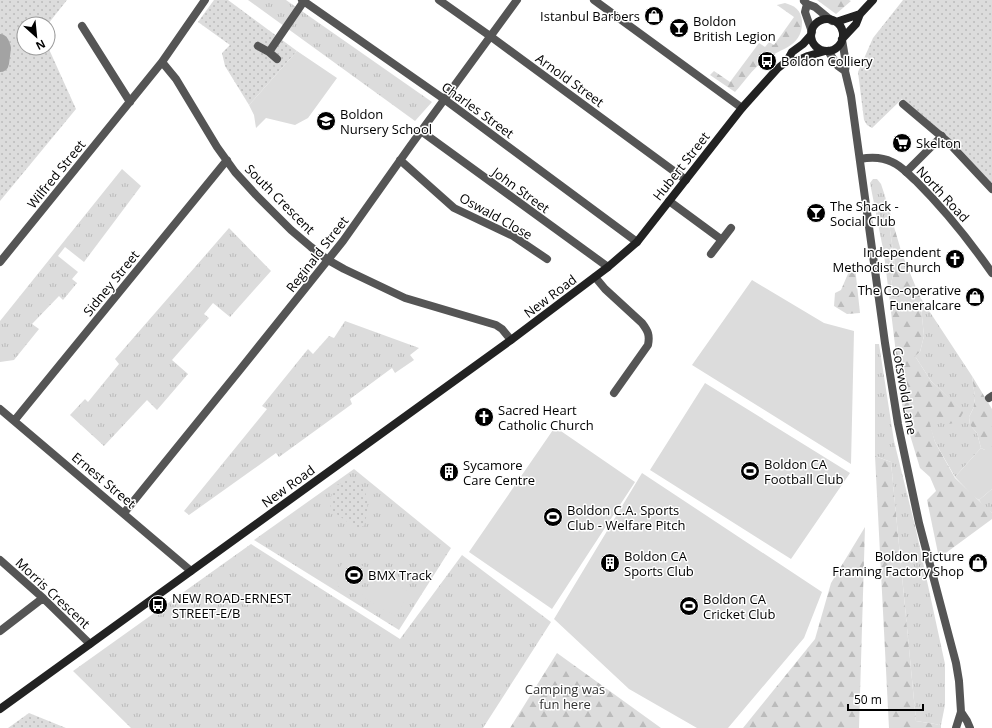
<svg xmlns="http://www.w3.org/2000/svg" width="992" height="728" font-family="'Open Sans',sans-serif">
  <defs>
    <pattern id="grass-tufts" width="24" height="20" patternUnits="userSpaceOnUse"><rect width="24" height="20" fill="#dcdcdc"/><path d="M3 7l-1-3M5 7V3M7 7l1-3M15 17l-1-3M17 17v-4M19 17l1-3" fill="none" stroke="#bbb"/></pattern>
    <pattern id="forest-firs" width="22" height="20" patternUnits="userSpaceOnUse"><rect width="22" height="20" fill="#dcdcdc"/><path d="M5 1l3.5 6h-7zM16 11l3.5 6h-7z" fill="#bbb"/></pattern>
    <pattern id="park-dots" width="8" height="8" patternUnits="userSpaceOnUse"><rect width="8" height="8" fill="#dcdcdc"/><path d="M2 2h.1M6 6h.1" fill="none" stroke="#bbb" stroke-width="1.8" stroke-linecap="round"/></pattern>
  </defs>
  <rect width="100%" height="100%" fill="#fff"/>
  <path fill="url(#grass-tufts)" d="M248,0h38l146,102 -17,19z
    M122,169l19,17 -57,76 -19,-15 -7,9 20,16 -6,7 5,4 -14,17 -4,-4 -27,28 7,5 -25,31 -14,2v-41z
    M873,179h4l4,5 4,12 10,68 -6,31 -5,-41 -14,-71z
    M229,228l42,43 -41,46 -17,-14 -9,11 5,4 -37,42 16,14 -31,36 -10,-10 -43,46 -34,-31 15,-16 3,3 31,-38 -4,-5z
    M920,297l52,79 3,22 -2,11 -4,8 1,8 7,8 4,15 -26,29 -20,-35 -7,-22 35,-9 -32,-30 -16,-25 5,-4 4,-16z
    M345,321l74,27 -9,7 4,5 -19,13 -3,-5 -42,31 2,5 -73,53 -3,-4 -87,62 -5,-4 83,-102 -5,-3 46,-57 5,5 16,-18 5,2z
    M875,344h4l15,97 22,89 29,134v41l-4,20 -25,-4 -25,-259 -16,-6z
    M354,469l97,79 -52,82 -145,-90z
    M992,489v24l-8,-6 -5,-7z
    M251,544l149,95 62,-84 89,67 -68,106h-352l-58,-57z"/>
  <path fill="url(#forest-firs)" d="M817,0h32l2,1 -15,13z
    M785,3c10,3 16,7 17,18 1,28 -24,27 -40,41 -10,8 -18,20 -27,30l-25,-17 4,-4 16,11 29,-39 6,4 4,-5 5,3 20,-28 -17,-12z
    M885,196l17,58 18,43 4,39 -4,16 -5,4 16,25 33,30 -6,11 -9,2 -20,-4 6,22 20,36 37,35v6l-53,39 -12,-58 9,-9 -6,-14 -10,-9 -17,-56 -14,-117 6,-31z
    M855,267l5,46 -13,1 -13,-8 1,-13 6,-3 9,-21z
    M972,376l20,33v41h-7l-4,-2 -4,-15 -7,-8 -1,-8 4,-8 2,-11z
    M875,456l16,6 25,259 25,4v3h-52z
    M865,527l-6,201h-116l72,-89 16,-56z
    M557,653l104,75h-151z"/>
  <path fill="url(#park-dots)" d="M0,0h67l-19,24h-24v24l24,-1 28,62 -76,92z
    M214,0h14l69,51 -48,54 -24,-39 -3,-13 8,-8 -32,-23z
    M903,0h89v185l-36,-41 -54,-45 -30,29 -5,-3 -3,-5 -6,-48 15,-34z
    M349,479c3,1 7,2 9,4 13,10 10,29 6,43l-8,2 -25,-18c-2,-16 2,-25 18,-31z
    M29,713l37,15h-58z"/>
  <path fill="#dcdcdc" d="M297,51l40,27 -29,40 -13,7 -29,-7 -10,10 -2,-13 -5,-10z
    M752,280l72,43 30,8 -3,133 -159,-99z
    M705,383l145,90 -59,86 -141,-89z
    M555,427l80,55 -83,127 -83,-57z
    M981,448l4,2h7v39l-13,11 -6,-4 -18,-19z
    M642,473l180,119 -18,46 -76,90h-31l-68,-39 -75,-70z
    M347,556l24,15 -10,16 -10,-5 -6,9 -9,-6 6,-8 -6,-4z
    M377,572l33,21 -15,23 -33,-20z"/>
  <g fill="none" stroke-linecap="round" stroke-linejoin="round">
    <path stroke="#a3a3a3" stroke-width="18" d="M0,43l2,5 -2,15"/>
    <path stroke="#555" stroke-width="8" d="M302,0l142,99 193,143
      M439,0l51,36 196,144
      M804,1l3,3 8,3 17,14
      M807,4l-2,8 7,20
      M82,26l48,76
      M258,46l11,6 35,-51
      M269,52l8,7
      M162,62l14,17 41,68 18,25 21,23 35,35 20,17 17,13 16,9 61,29 91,27 6,4 9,11
      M903,104l45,38 44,47
      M421,131l187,136
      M400,160l54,48 59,28 34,23
      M906,172l36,-36
      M669,201l53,39
      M711,254l20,-26
      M0,262l162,-200 43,-62
      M595,277l10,12 37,34c6,8 8,12 6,22l-34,48
      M989,398l3,-2
      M0,409l191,162
      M14,421l213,-261
      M124,513l115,-142 104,-130 68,-96 106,-145
      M0,560l43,38 47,46
      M0,631l43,-33"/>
    <path stroke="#555" stroke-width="8" d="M594,0l148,108
      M842,40l4,23 -1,8 6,25 34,247 13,81 21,99 37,140 3,18 2,31 -5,16
      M828,51l10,15 7,5
      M860,159c11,-2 22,-2 32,3 10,4 17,13 24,19 28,28 53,59 76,92
      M961,712l6,9 3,7"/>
    <path stroke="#222" stroke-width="8" d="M811 35a16 16 0 1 1 32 0a16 16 0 1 1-32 0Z
      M836,22l24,-8
      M842,39l14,-15 4,-10 13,-14
      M787,61h10l11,-5 17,-5
      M0,709l511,-369 97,-73 29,-25 105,-134 35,-39 10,-8 5,-9 11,-8 8,-9"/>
  </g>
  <defs>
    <g id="shop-disc" transform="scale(1)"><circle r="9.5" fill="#000" stroke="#fff"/><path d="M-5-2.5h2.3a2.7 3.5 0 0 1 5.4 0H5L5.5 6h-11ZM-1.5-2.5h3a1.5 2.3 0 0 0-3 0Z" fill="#fff"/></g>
    <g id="bar-disc" transform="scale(1)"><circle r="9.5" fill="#000" stroke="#fff"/><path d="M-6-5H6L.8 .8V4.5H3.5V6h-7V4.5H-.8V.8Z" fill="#fff"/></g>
    <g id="bus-disc" transform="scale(1)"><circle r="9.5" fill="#000" stroke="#fff"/><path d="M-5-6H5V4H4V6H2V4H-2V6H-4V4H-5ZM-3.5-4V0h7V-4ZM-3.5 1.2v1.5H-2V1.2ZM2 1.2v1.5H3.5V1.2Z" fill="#fff"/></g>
    <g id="school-disc" transform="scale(1)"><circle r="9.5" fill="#000" stroke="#fff"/><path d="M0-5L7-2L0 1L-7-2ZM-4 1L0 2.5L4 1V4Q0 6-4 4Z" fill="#fff"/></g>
    <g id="supermarket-disc" transform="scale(1)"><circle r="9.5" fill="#000" stroke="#fff"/><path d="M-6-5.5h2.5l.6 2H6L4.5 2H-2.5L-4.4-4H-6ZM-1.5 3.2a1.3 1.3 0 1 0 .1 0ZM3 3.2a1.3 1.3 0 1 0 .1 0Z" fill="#fff"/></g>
    <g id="church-disc" transform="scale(1)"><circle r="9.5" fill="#000" stroke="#fff"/><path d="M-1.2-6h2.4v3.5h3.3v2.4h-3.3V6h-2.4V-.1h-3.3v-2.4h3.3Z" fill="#fff"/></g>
    <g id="stadium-disc" transform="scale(1)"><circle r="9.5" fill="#000" stroke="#fff"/><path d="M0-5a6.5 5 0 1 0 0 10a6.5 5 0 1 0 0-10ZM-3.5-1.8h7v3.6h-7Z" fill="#fff"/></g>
    <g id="building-disc" transform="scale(1)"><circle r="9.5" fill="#000" stroke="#fff"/><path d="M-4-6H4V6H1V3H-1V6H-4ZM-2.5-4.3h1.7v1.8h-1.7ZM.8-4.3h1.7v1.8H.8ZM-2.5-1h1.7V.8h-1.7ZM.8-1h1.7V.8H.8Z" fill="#fff"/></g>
  </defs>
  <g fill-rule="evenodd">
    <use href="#shop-disc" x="654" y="16"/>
    <use href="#bar-disc" x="679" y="28"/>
    <use href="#bus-disc" x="767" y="61"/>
    <use href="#school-disc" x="326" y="121"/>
    <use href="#supermarket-disc" x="902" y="143"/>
    <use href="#bar-disc" x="816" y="213"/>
    <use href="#church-disc" x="955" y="259"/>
    <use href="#shop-disc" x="975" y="297"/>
    <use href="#church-disc" x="484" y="417"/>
    <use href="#stadium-disc" x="750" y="471"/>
    <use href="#building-disc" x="449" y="472"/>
    <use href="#stadium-disc" x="553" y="517"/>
    <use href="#building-disc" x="610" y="563"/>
    <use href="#shop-disc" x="978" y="563"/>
    <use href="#stadium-disc" x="354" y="575"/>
    <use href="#bus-disc" x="158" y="605"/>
    <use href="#stadium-disc" x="689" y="606"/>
  </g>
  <g text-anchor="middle" stroke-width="3" stroke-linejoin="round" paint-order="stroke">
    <g font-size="13" fill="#000" stroke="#fff" text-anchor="start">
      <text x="640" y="21" text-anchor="end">Istanbul Barbers</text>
      <text x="693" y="26">Boldon<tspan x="693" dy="15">British Legion</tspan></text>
      <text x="781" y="66">Boldon Colliery</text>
      <text x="340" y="119">Boldon<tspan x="340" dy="15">Nursery School</tspan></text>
      <text x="916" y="148">Skelton</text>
      <text x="830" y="211">The Shack -<tspan x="830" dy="15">Social Club</tspan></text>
      <text x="941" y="257" text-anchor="end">Independent<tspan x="941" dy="15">Methodist Church</tspan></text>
      <text x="961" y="295" text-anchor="end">The Co-operative<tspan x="961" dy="15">Funeralcare</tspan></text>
      <text x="498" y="415">Sacred Heart<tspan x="498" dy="15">Catholic Church</tspan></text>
      <text x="764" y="469">Boldon CA<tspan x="764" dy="15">Football Club</tspan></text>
      <text x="463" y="470">Sycamore<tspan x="463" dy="15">Care Centre</tspan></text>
      <text x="567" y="515">Boldon C.A. Sports<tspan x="567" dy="15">Club - Welfare Pitch</tspan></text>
      <text x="624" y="561">Boldon CA<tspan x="624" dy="15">Sports Club</tspan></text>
      <text x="964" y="561" text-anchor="end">Boldon Picture<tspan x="964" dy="15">Framing Factory Shop</tspan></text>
      <text x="368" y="580">BMX Track</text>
      <text x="172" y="603">NEW ROAD-ERNEST<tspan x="172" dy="15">STREET-E/B</tspan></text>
      <text x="703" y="604">Boldon CA<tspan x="703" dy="15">Cricket Club</tspan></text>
    </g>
    <g font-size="13" fill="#000" stroke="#fff">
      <text transform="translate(570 80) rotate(36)" y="5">Arnold Street</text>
      <text transform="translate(478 110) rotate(36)" y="5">Charles Street</text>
      <text transform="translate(681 166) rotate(-52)" y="5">Hubert Street</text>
      <text transform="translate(56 174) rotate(-51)" y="5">Wilfred Street</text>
      <text transform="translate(521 190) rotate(36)" y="5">John Street</text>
      <text transform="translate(943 194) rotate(47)" y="5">North Road</text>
      <text transform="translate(280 199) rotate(45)" y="5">South Crescent</text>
      <text transform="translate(496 216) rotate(29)" y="5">Oswald Close</text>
      <text transform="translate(317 254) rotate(-52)" y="5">Reginald Street</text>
      <text transform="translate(111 283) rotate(-51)" y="5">Sidney Street</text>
      <text transform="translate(550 296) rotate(-37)" y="5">New Road</text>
      <text transform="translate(905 391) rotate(80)" y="5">Cotswold Lane</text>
      <text transform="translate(104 480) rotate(40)" y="5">Ernest Street</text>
      <text transform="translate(288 486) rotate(-36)" y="5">New Road</text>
      <text transform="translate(53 593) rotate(43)" y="5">Morris Crescent</text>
    </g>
    <g font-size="13" fill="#333" stroke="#fff">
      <text x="565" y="694">Camping was<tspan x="565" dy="15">fun here</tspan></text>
    </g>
  </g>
  <g transform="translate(36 36) rotate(153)"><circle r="19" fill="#ffffff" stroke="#999999"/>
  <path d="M0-3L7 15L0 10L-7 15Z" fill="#000000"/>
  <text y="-6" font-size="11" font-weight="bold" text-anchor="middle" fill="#000000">N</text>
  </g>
  <path d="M848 704v6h75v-6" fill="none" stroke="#000000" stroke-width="2"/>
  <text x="854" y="704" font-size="12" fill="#000000" stroke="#ffffff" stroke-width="3" paint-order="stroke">50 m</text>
</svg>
